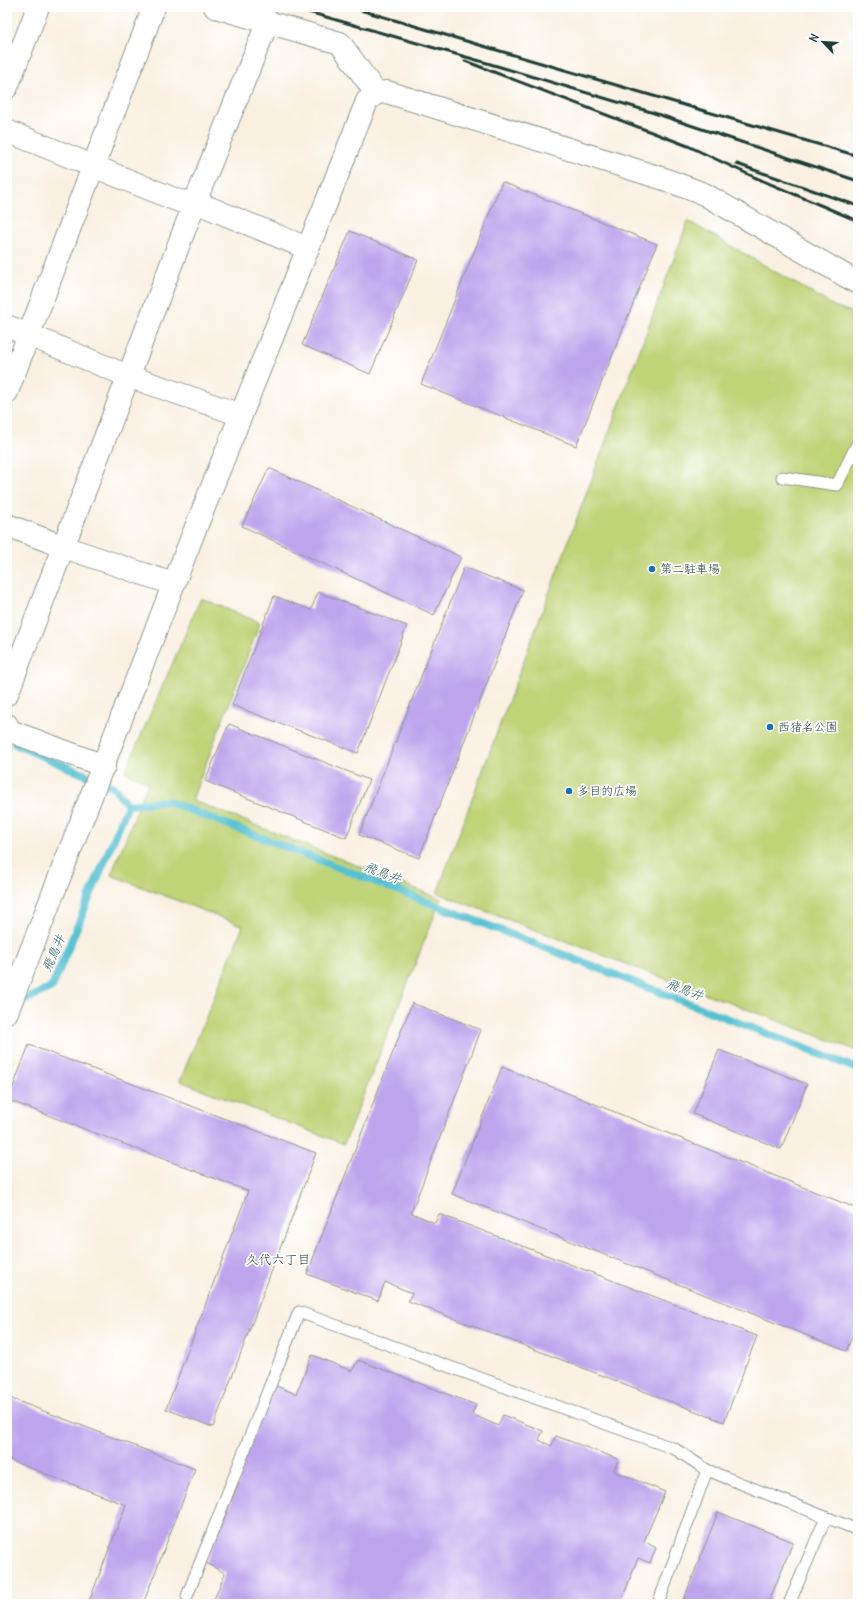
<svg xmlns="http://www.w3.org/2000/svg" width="865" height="1611" font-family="Delius,'Klee One',sans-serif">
  <rect width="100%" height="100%" fill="#fff"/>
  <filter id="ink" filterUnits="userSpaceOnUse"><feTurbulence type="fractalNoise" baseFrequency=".025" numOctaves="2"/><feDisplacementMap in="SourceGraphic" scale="8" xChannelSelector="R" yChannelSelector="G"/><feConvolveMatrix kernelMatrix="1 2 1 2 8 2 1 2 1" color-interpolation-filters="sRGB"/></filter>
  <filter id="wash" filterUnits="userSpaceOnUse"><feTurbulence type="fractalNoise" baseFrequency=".012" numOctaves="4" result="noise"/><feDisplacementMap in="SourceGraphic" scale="16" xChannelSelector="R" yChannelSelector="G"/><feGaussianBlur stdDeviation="0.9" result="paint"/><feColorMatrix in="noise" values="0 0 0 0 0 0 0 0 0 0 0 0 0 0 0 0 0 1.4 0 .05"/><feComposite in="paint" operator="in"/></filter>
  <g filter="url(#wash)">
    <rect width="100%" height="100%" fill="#faf0e2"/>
    <path fill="#bfd377" stroke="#6f8856" d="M688,221l148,86 22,7v737l-421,-158z
      M201,598l59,25 -68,177 249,99 -97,245 -164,-63 63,-155 -132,-51 37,-92 -23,-11z"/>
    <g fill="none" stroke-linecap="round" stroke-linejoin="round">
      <path stroke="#56c1d2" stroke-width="8" d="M15,744l98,43 15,18
        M13,1006l39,-19 76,-182 39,-4 691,268"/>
    </g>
    <g id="blocks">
      <path fill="#bda4ed" d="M502,182l155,62 -81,202 -155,-62z
        M350,231l68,29 -48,114 -68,-29z
        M269,468l192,89 -27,58 -192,-89z
        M464,567l59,23 -104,268 -60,-23z
        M318,592l89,34 -49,127 -126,-48 42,-109 37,14z
        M229,724l140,56 -23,58 -141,-57z
        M412,1003l69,27 -70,183 24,10 4,-9 318,122 -33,86 -316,-121 4,-8 -27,-11 -7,19 -71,-27z
        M29,1045l287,108 -103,274 -47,-18 82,-218 -240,-91z
        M719,1050l88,34 -26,65 -88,-35z
        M502,1067l356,142v113l-12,29 -394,-157z
        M312,1355l40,16 6,-11 118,45 -4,9 26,12 5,-11 40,16 -4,9 12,6 5,-10 62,23 -4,12 51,21 -21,49 12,7 -6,15 -12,-5 -18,46h-408l13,-31 -19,-10 33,-81 -5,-2 40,-95 22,9z
        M7,1397l188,72 -52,135h-55l38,-99 -119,-46z
        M718,1512l75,30 -25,62h-86z"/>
    </g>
  </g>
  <g filter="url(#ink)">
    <use href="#blocks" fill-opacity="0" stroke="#8c968b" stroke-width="1"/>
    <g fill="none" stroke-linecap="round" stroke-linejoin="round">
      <g stroke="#8c968b" stroke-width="13">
        <path id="service" d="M782,477l55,8 21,-43
          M187,1596l112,-284 376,137 32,21 151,60
          M658,1604l49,-134
          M789,1604l37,-87"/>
      </g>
      <g stroke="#8c968b" stroke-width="24">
        <path id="minor" d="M215,7l125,36 36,50
          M7,87l31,-80
          M7,131l172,70 16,1 112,46
          M7,326l121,50 113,39
          M7,392l147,-385
          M7,525l57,22 109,37
          M7,694l188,-492 73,-181
          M7,725l3,6 94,35"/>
      </g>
      <g stroke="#8c968b" stroke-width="24">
        <path id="tertiary" d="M7,1012l183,-470 177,-441 9,-8 11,-1 277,87 40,15 154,89"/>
      </g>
      <use href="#service" stroke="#fff" stroke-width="11"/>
      <use href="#minor" stroke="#fff" stroke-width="22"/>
      <use href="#tertiary" stroke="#fff" stroke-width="22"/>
      <path stroke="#1f3d34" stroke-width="3" d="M291,7l196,56 164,49 207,69
        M350,7l508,149
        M465,61l223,85 66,31 104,44
        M737,164l121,42"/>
    </g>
  </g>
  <g fill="#1f6fb2" stroke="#fff" stroke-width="1.5">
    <circle cx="652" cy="569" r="4"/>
    <circle cx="770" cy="727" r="4"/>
    <circle cx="569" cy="791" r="4"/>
  </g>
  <g text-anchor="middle" stroke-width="3.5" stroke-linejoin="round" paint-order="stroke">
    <g font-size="12" fill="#1f3d34" stroke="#fff" text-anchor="start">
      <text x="660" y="573">第二駐車場</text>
      <text x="778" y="731">西猪名公園</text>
      <text x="577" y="795">多目的広場</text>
    </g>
    <g font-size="13" font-style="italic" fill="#306563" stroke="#fff">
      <text transform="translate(383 872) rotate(21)" y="5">飛鳥井</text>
      <text transform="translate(53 953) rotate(-67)" y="5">飛鳥井</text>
      <text transform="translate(685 989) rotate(21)" y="5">飛鳥井</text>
    </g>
    <g font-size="13" fill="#1f3d34" stroke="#fff">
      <text x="278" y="1264">久代六丁目</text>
    </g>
  </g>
  <rect width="865" height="1611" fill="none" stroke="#fff" stroke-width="24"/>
  <g transform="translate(823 42) rotate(295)" stroke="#ffffff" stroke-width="3" paint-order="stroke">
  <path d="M0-3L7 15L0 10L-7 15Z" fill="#1f3d34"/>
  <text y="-6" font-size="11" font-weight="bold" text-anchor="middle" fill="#1f3d34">N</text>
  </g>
</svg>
